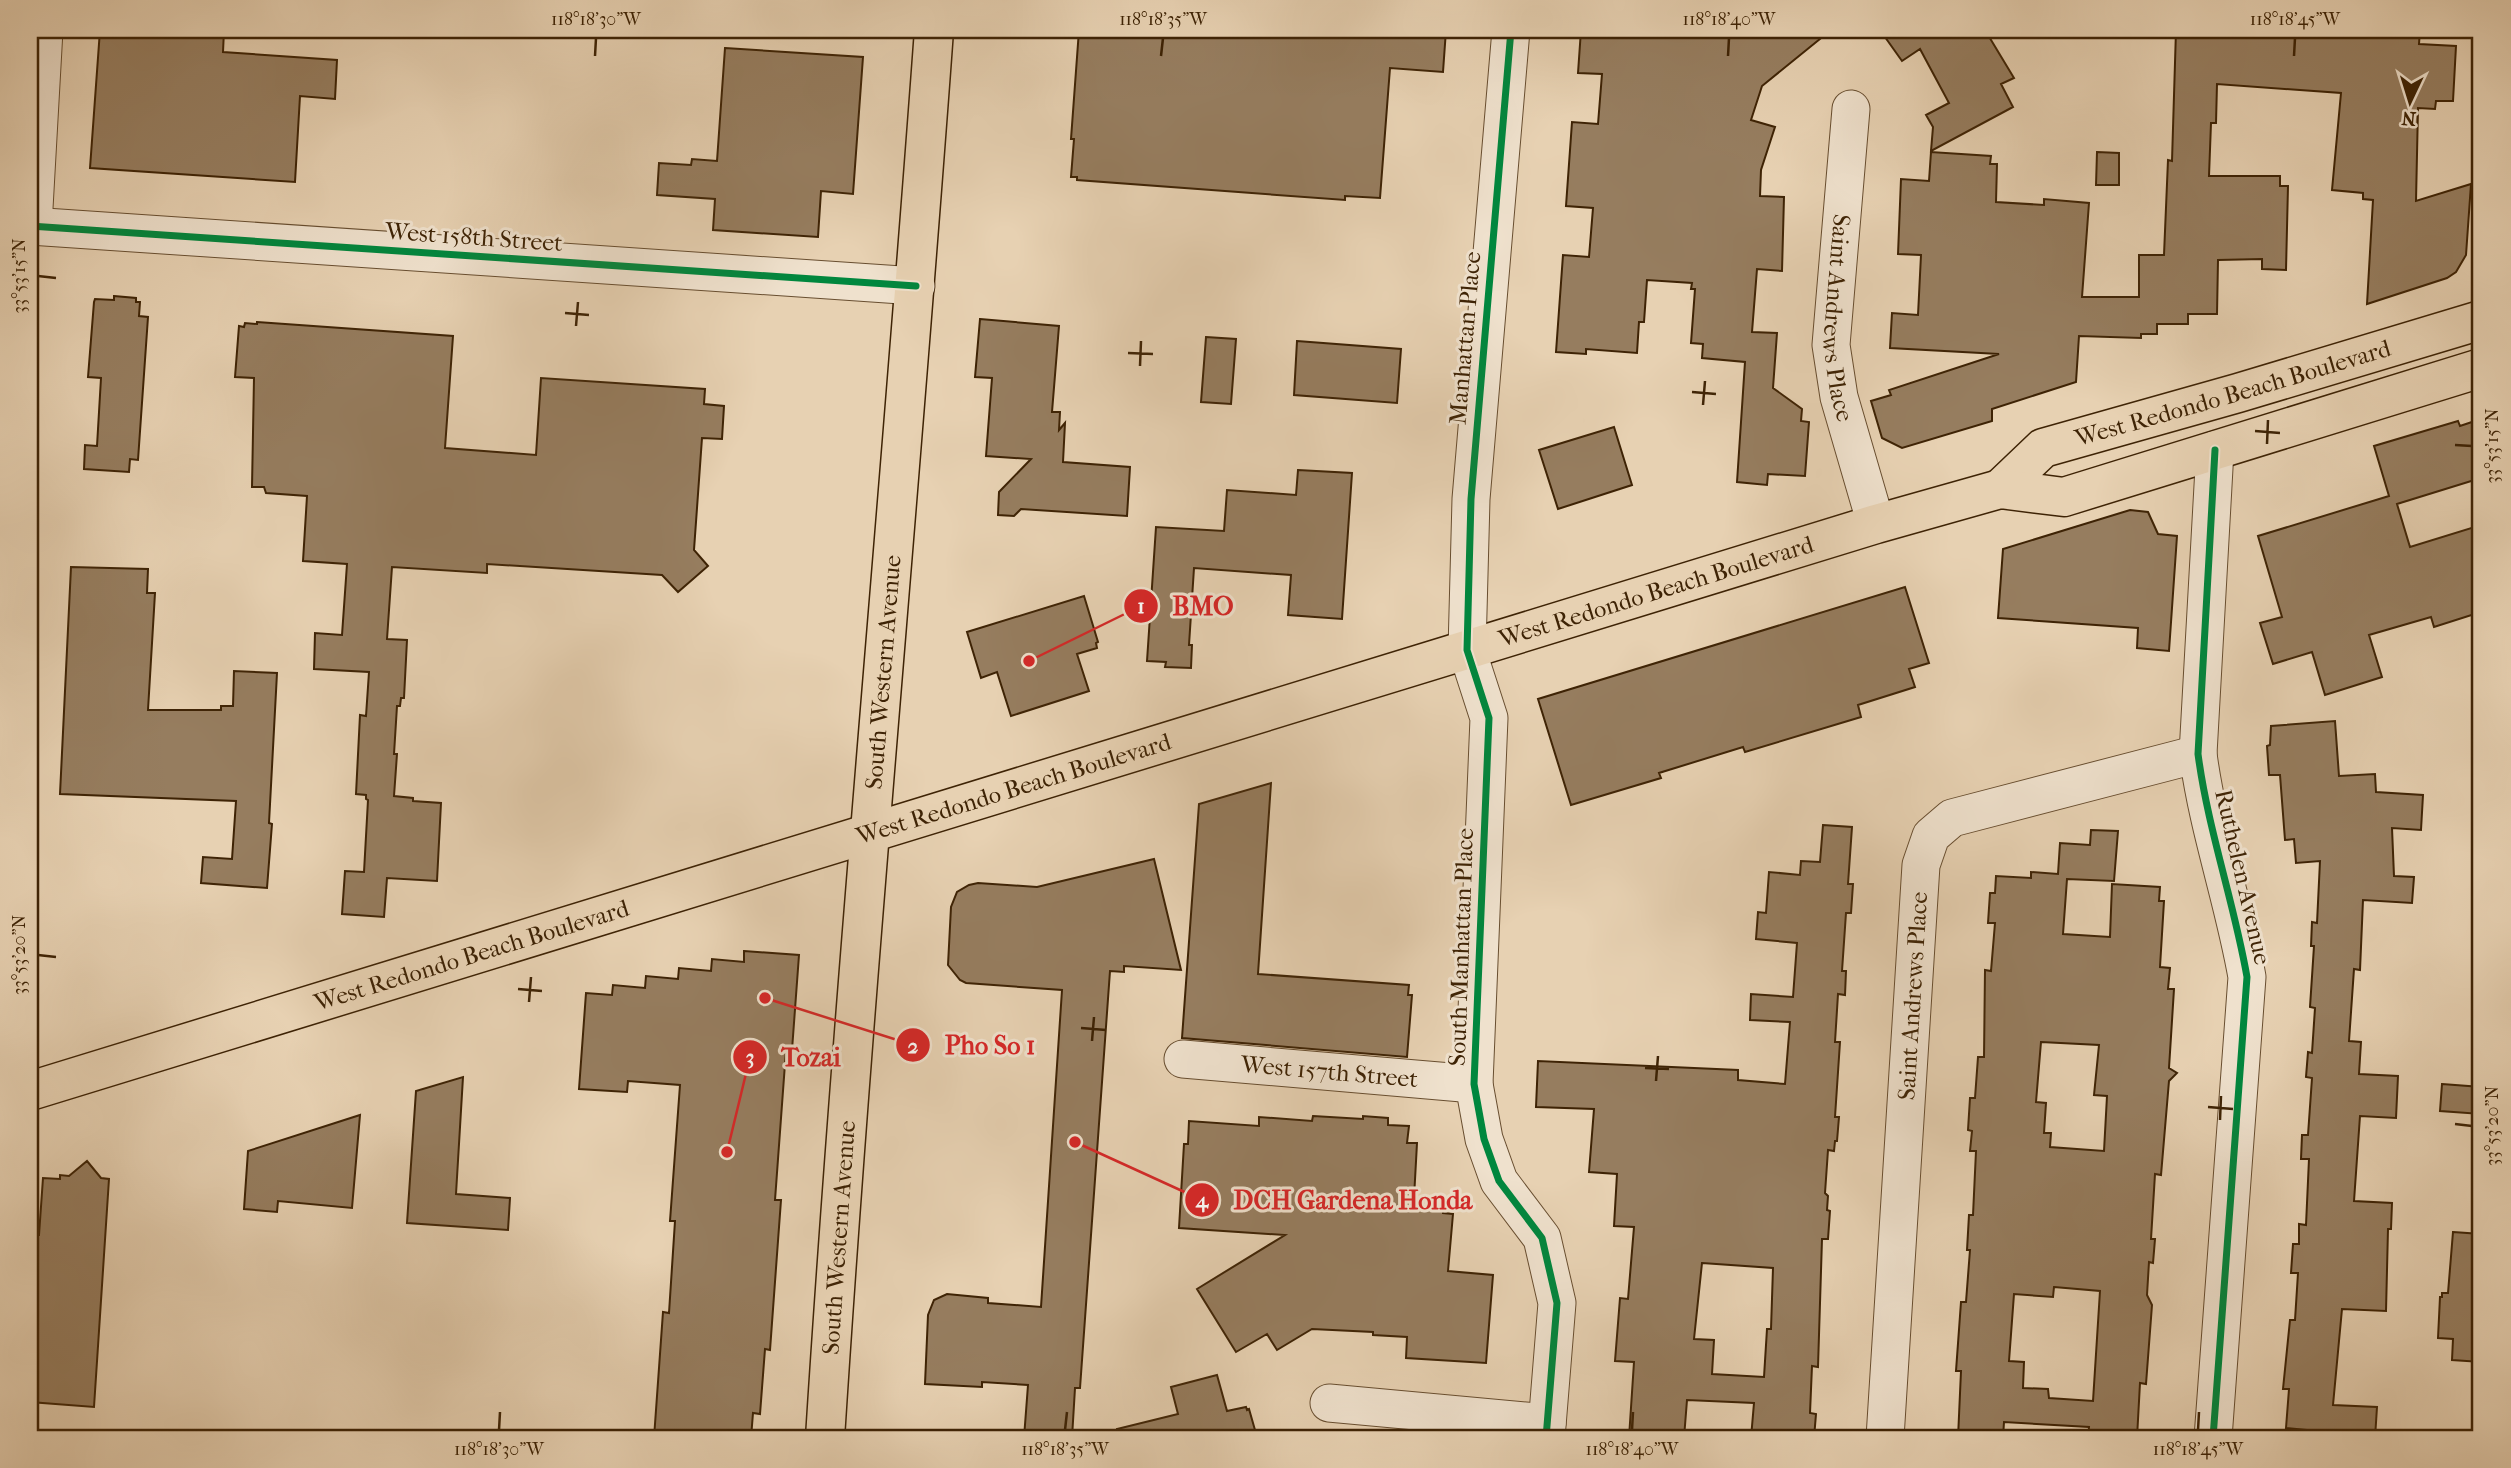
<svg xmlns="http://www.w3.org/2000/svg" width="2511" height="1468" font-family="'IM FELL French Canon',serif">
  <rect width="100%" height="100%" fill="#e7d1b2"/>
  <filter id="stains"><feTurbulence type="fractalNoise" baseFrequency=".00286" numOctaves="4"/><feColorMatrix values="0 0 0 0 .2 0 0 0 0 .09 0 0 0 0 .02 0 0 0 .5 -.17"/></filter>
  <radialGradient id="worn" r=".72"><stop offset=".6" stop-color="#630" stop-opacity="0"/><stop offset="1" stop-color="#630" stop-opacity=".3"/></radialGradient>
  <path fill="#967d5f" stroke="#3e2305" stroke-width="2" fill-rule="evenodd" d="M100,30h124l-1,22 114,8 -2,39 -35,-3 -5,86 -205,-14z
    M1079,30h367l-3,42 -53,-4 -10,130 -35,-2v4l-268,-20v-3h-6l3,-38h-3z
    M1581,30h250l-69,56 -11,34 24,7 -14,43 -1,26 24,1 -2,74 -25,-2 -5,63 25,1 -4,55 29,21 -1,12 8,1 -4,54 -37,-2 -1,11 -30,-3 8,-120 -43,-4 1,-14 -12,-1 4,-54h-4l1,-6 -45,-3 -3,42h-5l-2,31 -51,-4v5l-30,-2 7,-97 26,2 4,-49 -27,-2 6,-84 26,2 4,-50 -24,-1z
    M1880,30h105l29,48 -13,6 12,23 -82,44 2,-24 -7,-12 23,-12 -29,-54 -18,12z
    M2176,30h244l-1,14 37,2 -3,55h-17l-1,8 -17,-1 -2,93 55,-17 -5,71 -10,17 -9,6 -80,26 6,-104 -10,-1v-6l-31,-3 9,-97 -124,-9 -1,39h-5l-2,53h71v10h8l-2,84 -24,-1v-10l-44,1 -1,54h-29v10h-31v10h-16v4l-62,-2 -3,46 -84,27v12l-90,27 -20,-10 -11,-37 20,-6 -2,-5 110,-36 -109,-6 2,-35 26,2 3,-60 -23,-1 3,-75 28,2 2,-29 60,4 -1,8h7l-1,38 48,3v-6l45,4 -7,94h57v-42h25l4,-95 4,1z
    M725,48l138,9 -10,137 -32,-3 -3,46 -105,-7 2,-31 -58,-4 2,-32 32,2 1,-6 25,2z
    M2097,152l22,1v32h-23z
    M114,296l22,2v4h4l-1,14 9,1 -10,143 -8,-1 -1,13 -45,-3 1,-24 12,1 4,-68 -13,-1 6,-75 1,-3 19,1z
    M980,319l79,7 -7,86h8l-1,18 6,-7 -2,39 67,5 -3,49 -106,-7 -7,7 -16,-1 1,-23 32,-33 -45,-3 6,-78 -17,-1z
    M257,322l196,14 -8,112 91,7 5,-77 164,11 -1,15 20,2 -2,33 -20,-1 -8,112 14,16 -30,26 -16,-17 -175,-11v9l-95,-6 -5,72 20,1 -3,58h-3l-1,8h-3l-3,48h3l-3,42 19,2v3l28,2 -4,78 -50,-3 -3,39 -42,-3 3,-43 19,1 4,-72 -2,-1v-4l-10,-1 4,-79 6,1 3,-44 -55,-3 1,-36 27,2 5,-71 -44,-3 4,-65 -41,-3 -2,-6h-12l2,-109 -19,-1 4,-51 5,1 1,-4 12,1z
    M1206,337l30,2 -5,65 -30,-2z
    M1297,341l104,8 -4,54 -103,-8z
    M2481,419v59l-84,26 13,43 71,-22v87l-47,15 -3,-10 -62,18 13,42 -57,18 -13,-43 -39,12 -13,-41 22,-6 -24,-81 131,-40 -15,-50 84,-25 2,5z
    M1614,427l18,58 -74,24 -19,-59z
    M1298,470l54,3 -10,146 -54,-4 3,-40 -97,-7 -5,77h3l-1,23 -26,-1 1,-5 -19,-1 9,-134 68,4 3,-41 69,5z
    M2130,510l18,2 10,22 19,2 -8,115 -32,-3 1,-20 -140,-10 5,-69z
    M71,567l77,2 -1,24h8l-7,117h73v-4h12l1,-35 43,2 -8,150 3,1 -5,64 -66,-5 2,-26 29,2 4,-58 -176,-7z
    M1905,587l24,76 -20,6 6,18 -57,18 3,12 -116,35 -2,-5 -84,26 2,5 -90,27 -33,-106z
    M1084,596l14,46 -2,1 1,5 -20,6 12,37 -78,25 -14,-44 -16,6 -14,-46z
    M2335,721l4,55 36,-2 1,18 47,3 -2,35 -29,-2 2,48 20,1 -2,26 -49,-3 -3,70 -6,-1 -5,72 12,1 -2,32 39,2 -2,42 -36,-2 -6,85 38,2 -1,26h-3l-2,82 -44,-2 -9,96 44,2 -2,31h-27v-4l-62,-6 3,-39h-6l7,-69h5l3,-47h-7l2,-29h6v-20l7,1 3,-66h-8l1,-24h6l4,-57 -6,-1 2,-25 4,1 3,-45 -5,-1 4,-61h-3l1,-24 5,1 3,-62 -24,2 -2,-24 -9,1 -5,-65h-11l-2,-29 3,-1 1,-19z
    M1271,783l-13,191 151,11 -1,10h4l-5,62 -225,-19 17,-234z
    M1823,825l29,2 -4,57h5l-2,29h-5l-4,58h4l-1,24 -7,-1 -3,48h5l-5,75h4l-2,24h-2l-1,10 -6,-1 -3,43 3,3 -1,14 3,1 -2,28h-6l-4,128 -6,-1 -2,47 6,1 -2,24h-63l3,-35 -67,-3 -3,38h-55l5,-76 -19,-1 5,-63 8,1 6,-72 -20,-1 3,-52 -28,-2 5,-63 -58,-2 2,-46 200,9v10l47,4 5,-62 -40,-2 1,-26 42,3 4,-54 -41,-4 2,-27 8,1 3,-41 31,3 1,-14 19,1zM1702,1263l71,5 -2,61h-4l-3,48 -52,-3 2,-34 -20,-1z
    M2091,830l27,1 -4,50 -47,-2 -4,55 47,3 2,-53 48,3 -1,14h5l-4,66 10,1 -2,21h6l-5,79 8,5 -8,8 -8,94 -6,-1 -4,65h4l-2,24 -4,-1 -2,33 5,10 -6,79 -6,-1 -3,55h-49l1,-11 -85,-5 -1,16h-45l3,-67h-5l5,-69h5l4,-52h-3l2,-35h4l3,-64h-6l2,-20 -4,-1 2,-32h5l3,-41h6l1,-87 6,1 4,-48h-7l2,-30h5l1,-17 35,2v-6l27,2 2,-31 30,2zM2041,1042l58,3 -5,50 13,1 -3,55 -54,-4 1,-14h-7l2,-30 -10,-1zM2054,1287l46,4 -7,110 -44,-3 -1,-9 -25,-1 1,-26 -15,-1 5,-67 39,3z
    M1154,859l27,111 -57,-4v6l-14,-1 -30,417h-5l-3,50h-48l4,-53 -46,-3v5l-57,-3 3,-69 6,-15 13,-6 41,4v5l53,4 21,-317 -96,-7 -6,-3 -12,-15 3,-58 6,-15 12,-7 9,-2 59,4z
    M744,951l55,4 -7,95h-6l-11,150h6l-11,150 -5,-1 -5,65 -7,-1 -2,25h-97l9,-126 6,1 6,-92h-5l10,-136 -52,-4 -1,11 -48,-3 7,-96 26,2 1,-10 32,3 1,-12 32,3 1,-11 32,3 1,-12 32,3z
    M463,1077l-7,117 54,4 -2,32 -101,-7 9,-132z
    M2442,1084l39,3v27l-41,-3z
    M360,1115l-8,93 -74,-7 -1,11 -33,-3 4,-58z
    M1313,1116l50,3v-3l25,2v7l21,1 -2,17h10l-3,55 18,1v4l11,1v9l10,1 -5,57 45,4 -7,88 -80,-5 1,-21 -34,-2v-3l-61,-3 -35,21 -10,-16 -31,18 -39,-63 88,-54 -106,-7 5,-84h4l1,-23 70,5v-9l53,4z
    M87,1161l14,17 8,1 -15,228 -64,-5 6,-130h-6l3,-37h6l4,-57 17,1v-4l9,1z
    M2453,1232l28,2v128l-29,-2 1,-21 -15,-1 2,-41h2v-4h6z
    M1217,1375l10,36 19,-4 1,3 2,-1 6,21 -2,3 -21,5h-114l-1,-9 61,-15 -7,-27z"/>
  <g fill="none" stroke-linecap="round" stroke-linejoin="round">
    <g stroke="#684e30" stroke-width="39">
      <g id="minor">
        <path d="M1511,30l-40,469 -4,151 22,68 -15,366 10,55 15,42 43,57 15,65 -11,135"/>
        <path id="s1" d="M1851,109l-20,236 8,52 37,127"/>
        <path d="M30,226l886,60"/>
        <path d="M33,226l11,-196"/>
        <path id="s2" d="M1183,1059l291,25"/>
        <path d="M1329,1403l218,20"/>
        <path id="s3" d="M1885,1438l36,-573 10,-29 21,-18 246,-64"/>
        <path d="M2213,1438l34,-461c-13,-75 -39,-147 -49,-223l17,-304"/>
      </g>
    </g>
    <g stroke="#3e2305" stroke-width="41">
      <g id="major">
        <path id="s4" d="M2000,489l43,-41 195,-55 243,-73"/>
        <path id="s5" d="M30,1091l1846,-567 124,-35 64,8 417,-129"/>
        <path id="s6" d="M825,1438c30,-470 75,-939 109,-1408"/>
      </g>
    </g>
    <use href="#minor" stroke="#efe1cd" stroke-width="37"/>
    <use href="#major" stroke="#e7d1b2" stroke-width="38"/>
    <g stroke="#efe1cd" stroke-width="11">
      <path id="cycleway" d="M1511,30l-40,469 -4,151 22,68 -15,366 10,55 15,42 43,57 15,65 -11,135
        M30,226l886,60
        M2213,1438l34,-461c-13,-75 -39,-147 -49,-223l17,-304"/>
    </g>
    <use href="#cycleway" stroke="#00873e" stroke-width="7"/>
  </g>
  <path fill="none" stroke="#3e2305" stroke-width="2.5" d="M595,56l1,-18M1161,56l2,-18M1728,56l1,-18M2294,56l1,-18M38,276l18,2M565,313l24,2M576,326l2,-24M1128,353l25,1M1140,366l1,-25M1692,392l24,2M1703,405l2,-24M2255,431l25,2M2267,444l1,-24M2455,445l17,1M38,955l18,2M518,989l24,2M529,1002l2,-25M1081,1028l25,2M1092,1041l2,-24M1645,1068l24,1M1656,1081l2,-25M2208,1107l25,2M2220,1120l1,-24M2455,1124l17,2M499,1430l1,-18M1065,1430l2,-18M1632,1430l1,-18M2198,1430l1,-18"/>
  <g text-anchor="middle" stroke-width="6" stroke-linejoin="round" paint-order="stroke">
    <g font-size="24" fill="#3e2305" stroke="#efe1cd">
      <text transform="translate(474 237) rotate(4)" y="8">West 158th Street</text>
      <text dy="8" stroke="none"><textPath href="#s1" startOffset="210">Saint Andrews Place</textPath></text>
      <text transform="translate(1465 338) rotate(-85)" y="8">Manhattan Place</text>
      <text dy="8" stroke="none"><textPath href="#s4" startOffset="257">West Redondo Beach Boulevard</textPath></text>
      <text dy="8" stroke="none"><textPath href="#s5" startOffset="1701">West Redondo Beach Boulevard</textPath></text>
      <text dy="8" stroke="none"><textPath href="#s6" startOffset="768">South Western Avenue</textPath></text>
      <text dy="8" stroke="none"><textPath href="#s5" startOffset="1029">West Redondo Beach Boulevard</textPath></text>
      <text transform="translate(2243 877) rotate(77)" y="8">Ruthelen Avenue</text>
      <text transform="translate(1461 947) rotate(-88)" y="8">South Manhattan Place</text>
      <text dy="8" stroke="none"><textPath href="#s5" startOffset="462">West Redondo Beach Boulevard</textPath></text>
      <text dy="8" stroke="none"><textPath href="#s3" startOffset="443">Saint Andrews Place</textPath></text>
      <text dy="8" stroke="none"><textPath href="#s2" startOffset="147">West 157th Street</textPath></text>
      <text dy="8" stroke="none"><textPath href="#s6" startOffset="201">South Western Avenue</textPath></text>
    </g>
  </g>
  <path fill="none" stroke="#d62828" stroke-width="2.5" d="M1029 661L1141 606M765 998L913 1045M727 1152L750 1057M1075 1142L1202 1200"/>
  <g fill="#d62828" stroke="#efe1cd" stroke-width="2.5">
    <circle cx="1029" cy="661" r="7"/>
    <circle cx="765" cy="998" r="7"/>
    <circle cx="727" cy="1152" r="7"/>
    <circle cx="1075" cy="1142" r="7"/>
    <circle cx="1141" cy="606" r="18"/>
    <circle cx="913" cy="1045" r="18"/>
    <circle cx="750" cy="1057" r="18"/>
    <circle cx="1202" cy="1200" r="18"/>
  </g>
  <g font-size="21" text-anchor="middle" font-weight="bold" fill="#fff">
    <text x="1141" y="613">1</text>
    <text x="913" y="1053">2</text>
    <text x="750" y="1064">3</text>
    <text x="1202" y="1207">4</text>
  </g>
  <g font-size="26" text-anchor="middle" font-weight="bold" fill="#d62828" stroke="#efe1cd" stroke-width="6" stroke-linejoin="round" paint-order="stroke">
    <text x="1203" y="615">BMO</text>
    <text x="990" y="1054">Pho So 1</text>
    <text x="811" y="1066">Tozai</text>
    <text x="1353" y="1209">DCH Gardena Honda</text>
  </g>
  <rect width="2511" height="1468" fill="none" stroke="#e7d1b2" stroke-width="77"/>
  <g transform="translate(2410 102) rotate(184)" stroke="#efe1cd" stroke-width="5" paint-order="stroke">
  <path d="M0-5L12 26L0 18L-12 26Z" fill="#3e2305"/>
  <text y="-10" font-size="19" font-weight="bold" text-anchor="middle" fill="#3e2305">N</text>
  </g>
  <rect x="38" y="38" width="2434" height="1392" fill="none" stroke="#3e2305" stroke-width="2.5"/>
  <g font-size="18" text-anchor="middle" fill="#3e2305">
    <text x="596" y="25">118°18'30"W</text>
    <text x="1163" y="25">118°18'35"W</text>
    <text x="1729" y="25">118°18'40"W</text>
    <text x="2295" y="25">118°18'45"W</text>
    <text transform="translate(19 276) rotate(-90)" y="6">33°53'15"N</text>
    <text transform="translate(2492 446) rotate(-90)" y="6">33°53'15"N</text>
    <text transform="translate(19 955) rotate(-90)" y="6">33°53'20"N</text>
    <text transform="translate(2492 1126) rotate(-90)" y="6">33°53'20"N</text>
    <text x="499" y="1455">118°18'30"W</text>
    <text x="1065" y="1455">118°18'35"W</text>
    <text x="1632" y="1455">118°18'40"W</text>
    <text x="2198" y="1455">118°18'45"W</text>
  </g>
  <rect width="100%" height="100%" filter="url(#stains)"/>
  <rect width="100%" height="100%" fill="url(#worn)"/>
</svg>
